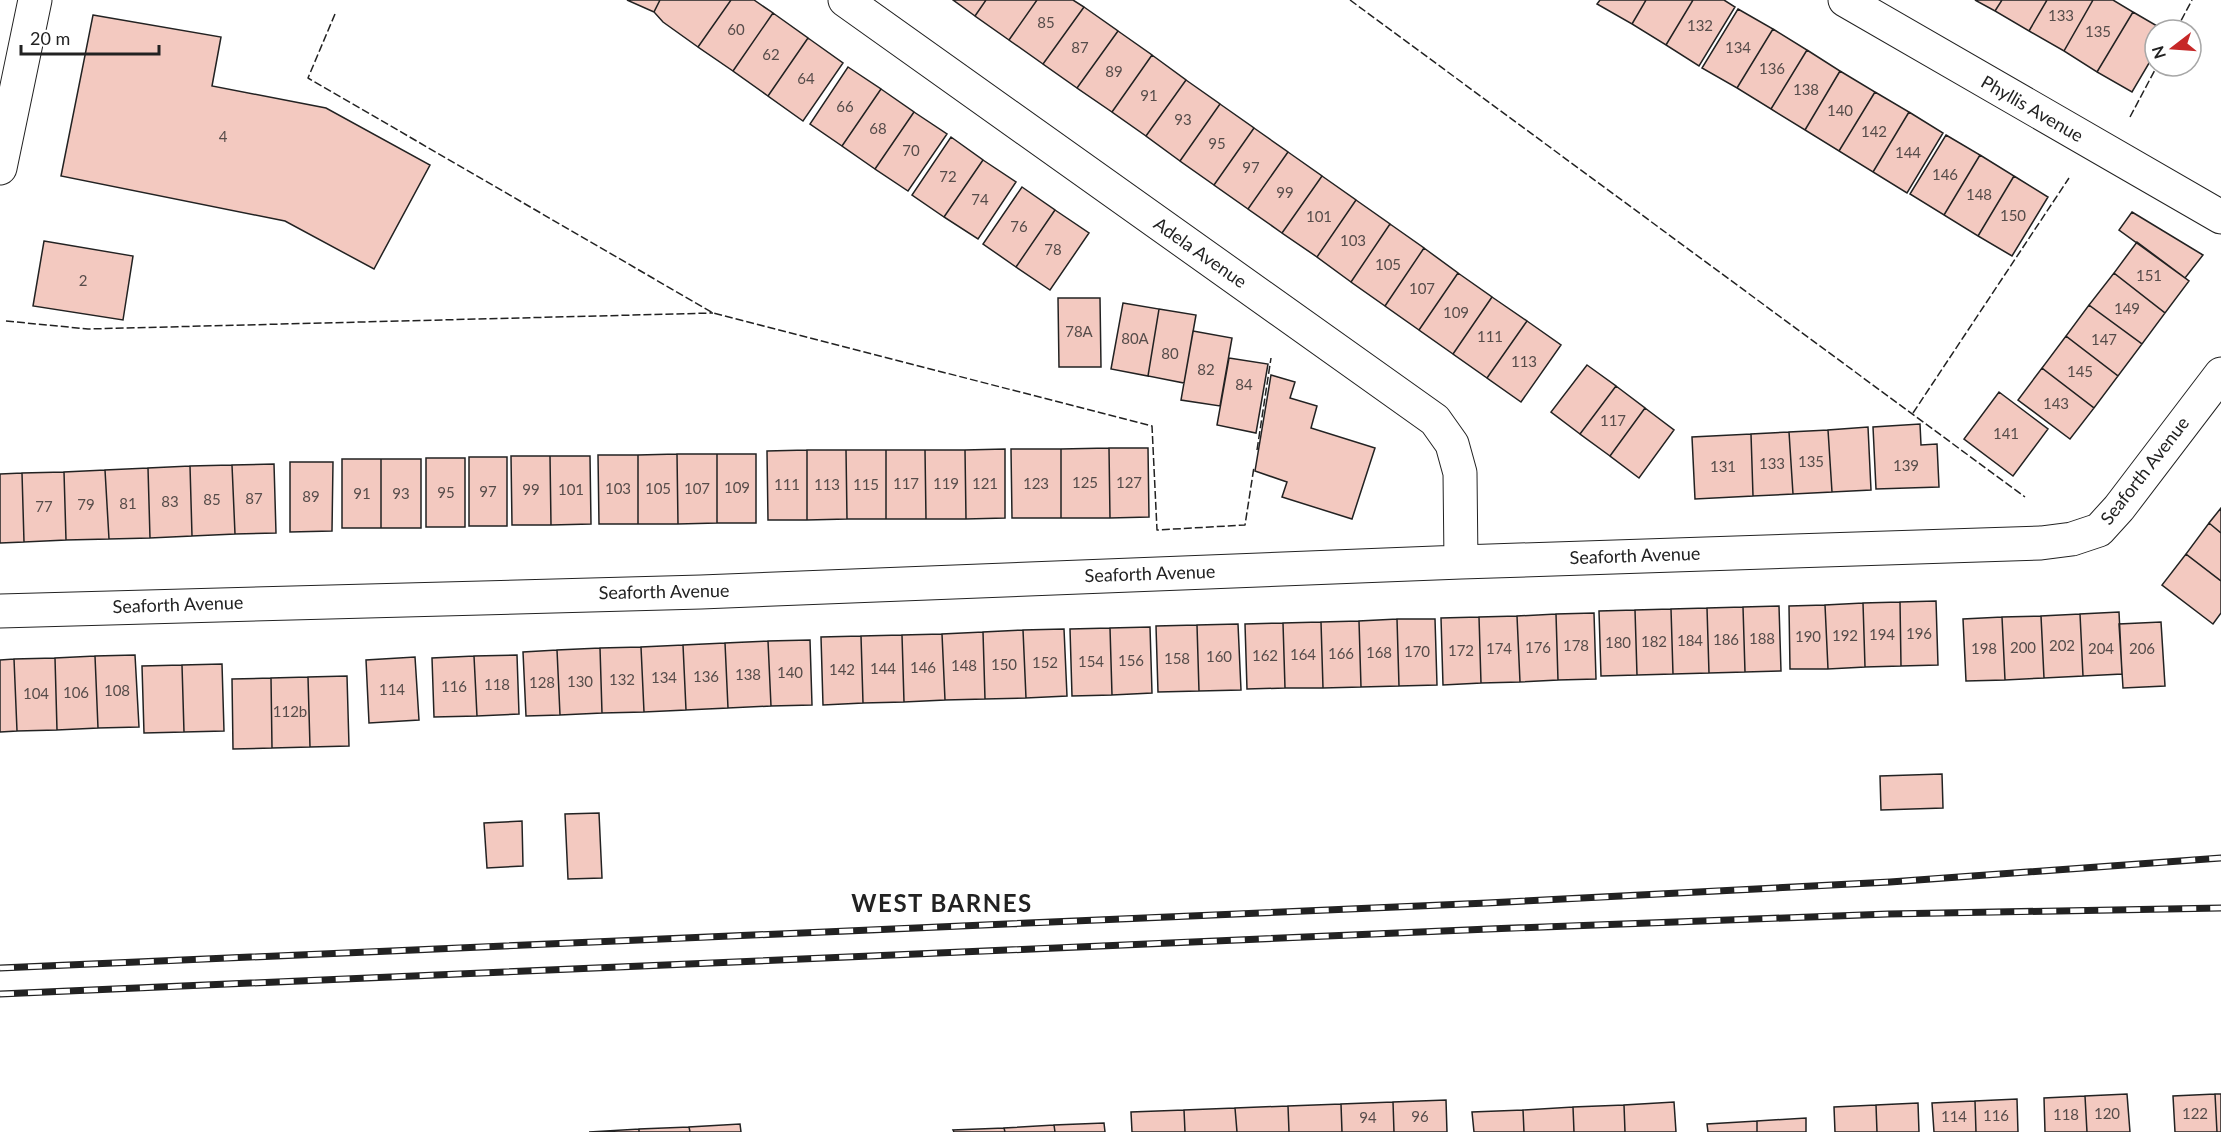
<svg xmlns="http://www.w3.org/2000/svg" width="2221" height="1132" font-family="Lato,sans-serif">
  <rect width="100%" height="100%" fill="#fff"/>
  <path fill="#f3c9c0" stroke="#222" stroke-width="1.5" d="M627,0h33l-6,12z
    M660,0h71l-33,47 -35,-25 -9,-10z
    M731,0h23l19,13 -40,58 -35,-24z
    M953,0h33l-11,16z
    M986,0h51l-28,40 -34,-24z
    M1037,0h36l11,7 -41,57 -34,-24z
    M1600,0h46l-14,24 -35,-20z
    M1646,0h47l-27,45 -34,-21z
    M1693,0h31l11,7 -36,59 -33,-21z
    M1975,0h27l-7,11z
    M2002,0h45l-18,31 -34,-20z
    M2047,0h46l-29,51 -35,-20z
    M2093,0h20l20,12 -36,60 -33,-21z
    M1084,7l34,24 -41,57 -34,-24z
    M1738,9l35,20 -36,59 -35,-20z
    M2133,12l31,18h-9v23l-23,39 -35,-20z
    M773,13l35,25 -40,58 -35,-25z
    M93,15l128,22 -9,49 114,22 104,57 -56,104 -89,-48 -224,-45z
    M1773,29l34,21 -36,59 -34,-21z
    M1118,31l34,24 -40,57 -35,-24z
    M808,38l35,25 -40,58 -35,-25z
    M1807,50l33,21 -35,59 -34,-21z
    M1152,55l34,25 -40,56 -34,-24z
    M848,67l33,22 -39,57 -32,-22z
    M1840,71l35,21 -36,59 -34,-21z
    M1186,80l34,24 -40,57 -34,-25z
    M881,89l33,23 -39,57 -33,-23z
    M1875,92l34,20 -36,60 -34,-21z
    M1220,104l34,24 -40,57 -34,-24z
    M914,112l33,22 -39,57 -33,-22z
    M1909,112l34,21 -36,60 -34,-21z
    M1254,128l34,24 -40,57 -34,-24z
    M1946,135l34,20 -36,60 -34,-21z
    M951,137l32,23 -39,57 -32,-22z
    M1288,152l34,24 -40,57 -34,-24z
    M1980,155l34,21 -36,60 -34,-21z
    M983,160l33,22 -38,57 -34,-22z
    M1322,176l34,24 -39,57 -35,-24z
    M2014,176l34,21 -36,59 -34,-20z
    M1022,187l33,23 -39,57 -33,-23z
    M1356,200l34,24 -39,58 -34,-25z
    M1055,210l34,23 -39,57 -34,-23z
    M2132,212l71,43 -18,23 -66,-48z
    M1390,224l34,24 -39,58 -34,-24z
    M44,241l89,15 -10,64 -90,-14z
    M2137,242l52,39 -24,32 -51,-40z
    M1424,248l34,25 -39,57 -34,-24z
    M1458,273l34,24 -39,57 -34,-24z
    M2114,273l51,40 -23,31 -53,-39z
    M1492,297l35,24 -40,57 -34,-24z
    M1058,298h42l1,69h-42z
    M1123,303l36,6 -11,67 -37,-7z
    M2089,305l53,39 -24,32 -52,-40z
    M1159,309l37,6 -12,68 -36,-7z
    M1527,321l34,24 -40,57 -34,-24z
    M1193,331l39,7 -12,68 -39,-6z
    M2066,336l52,40 -24,32 -52,-40z
    M1229,358l39,6 -12,69 -39,-8z
    M1587,365l29,21 -36,48 -29,-22z
    M2042,368l52,40 -24,31 -52,-39z
    M1271,375l24,7 -5,16 27,8 -6,22 64,20 -23,71 -70,-22 5,-15 -32,-11z
    M1616,386l29,22 -35,48 -30,-22z
    M1999,392l49,37 -35,47 -49,-37z
    M1645,408l29,22 -35,48 -29,-22z
    M1920,424l1,21 16,-1 2,43 -63,2 -3,-62z
    M1868,427l3,63 -39,2 -4,-62z
    M1828,430l4,62 -39,2 -4,-62z
    M1789,432l4,62 -40,2 -2,-62z
    M1751,434l2,62 -58,3 -3,-62z
    M1109,448l1,70h-49v-69z
    M1109,448h39l1,69 -39,1z
    M1005,449v69l-39,1 -1,-69z
    M1011,449h50v69h-49z
    M807,450v70h-39l-1,-69z
    M807,450h39l1,69 -40,1z
    M846,450h40v69h-39z
    M886,450h39l1,69h-40z
    M925,450h40l1,69h-40z
    M677,454h40v69l-39,1z
    M677,454l1,70h-40v-69z
    M717,454h39v69h-39z
    M598,455h40v69h-39z
    M511,456h39l1,69h-39z
    M550,456h40l1,68 -40,1z
    M469,457h38v69h-38z
    M426,458h39v69h-39z
    M342,459h39v69h-39z
    M381,459h40v69h-40z
    M290,462h43l-1,69 -42,1z
    M274,464l2,69 -41,1 -3,-69z
    M232,465l3,69 -43,2 -2,-70z
    M190,466l2,70 -42,2 -2,-70z
    M148,468l2,70 -41,1 -4,-69z
    M105,470l4,69 -43,1 -2,-68z
    M64,472l2,68 -42,2 -2,-69z
    M22,473l2,69 -24,1v-69z
    M2221,508v25l-12,-10z
    M2209,523l12,10v48l-35,-27z
    M2186,554l35,27v32l-8,11 -51,-39z
    M1936,601l2,64 -37,1 -1,-64z
    M1900,602l1,64 -36,1 -2,-64z
    M1863,603l2,64 -37,2 -3,-64z
    M1825,605l3,64h-38l-1,-63z
    M1779,606l2,65 -36,1 -2,-65z
    M1743,607l2,65 -36,1 -2,-65z
    M1707,608l2,65 -36,1 -2,-65z
    M1671,609l2,65 -36,1 -2,-65z
    M1635,610l2,65 -36,1 -2,-65z
    M2119,612l3,62 -39,2 -3,-62z
    M1594,613l2,66 -38,1 -2,-66z
    M1556,614l2,66 -38,2 -3,-66z
    M2080,614l3,62 -39,2 -3,-62z
    M1517,616l3,66 -39,1 -2,-66z
    M2041,616l3,62 -39,2 -3,-63z
    M1479,617l2,66 -38,2 -2,-67z
    M2002,617l3,63 -39,1 -3,-62z
    M1397,619h38l2,66 -38,1z
    M1397,619l2,67 -38,1 -2,-66z
    M1359,621l2,66 -38,1 -2,-66z
    M1321,622l2,66h-38l-2,-65z
    M2161,622l4,64 -42,2 -4,-64z
    M1283,623l2,65 -38,1 -2,-65z
    M1238,624l3,66 -42,1 -2,-66z
    M1197,625l2,66 -41,1 -2,-66z
    M1150,627l2,66 -40,2 -2,-67z
    M1110,628l2,67 -40,1 -2,-67z
    M1064,629l3,67 -41,2 -3,-68z
    M1023,630l3,68 -41,1 -2,-67z
    M983,632l2,67 -40,1 -3,-66z
    M942,634l3,66 -41,2 -2,-67z
    M902,635l2,67 -41,1 -2,-67z
    M861,636l2,67 -40,2 -2,-68z
    M810,640l2,65 -41,1 -3,-65z
    M768,641l3,65 -43,2 -3,-65z
    M725,643l3,65 -42,2 -3,-65z
    M683,645l3,65 -42,2 -3,-65z
    M641,647l3,65 -42,1 -2,-65z
    M600,648l2,65 -42,2 -3,-65z
    M557,650l3,65 -34,1 -3,-64z
    M135,655l4,72 -41,1 -3,-72z
    M517,655l2,59 -42,2 -3,-60z
    M95,656l3,72 -41,2 -2,-72z
    M474,656l3,60 -43,1 -2,-59z
    M415,657l4,63 -50,3 -3,-63z
    M55,658l2,72 -40,1 -3,-72z
    M14,659l3,72 -17,1v-72z
    M222,664l2,67 -40,1 -2,-67z
    M182,665l2,67 -40,1 -2,-67z
    M347,676l2,70 -39,1 -2,-70z
    M308,677l2,70 -38,1 -1,-70z
    M271,678l1,70 -39,1 -1,-70z
    M1942,774l1,34 -62,2 -1,-34z
    M599,813l3,65 -34,1 -3,-65z
    M522,821l1,45 -36,2 -3,-45z
    M2127,1094l3,38h-43l-2,-36z
    M2215,1094l2,38h-42l-2,-36z
    M2215,1094h6v38h-4z
    M2085,1096l2,36h-42l-1,-34z
    M2017,1099l1,33h-42l-1,-31z
    M1446,1100l1,32h-53l-1,-30z
    M1975,1101l1,31h-42l-2,-29z
    M1393,1102l1,30h-52l-1,-28z
    M1674,1102l2,30h-51l-1,-27z
    M1918,1103l1,29h-42l-1,-27z
    M1341,1104l1,28h-53l-1,-26z
    M1624,1105l1,27h-51l-1,-25z
    M1876,1105l1,27h-42l-1,-25z
    M1288,1106l1,26h-52l-2,-24z
    M1573,1107l1,25h-50l-1,-22z
    M1235,1108l2,24h-52l-1,-22z
    M1184,1110l1,22h-53l-1,-20z
    M1523,1110l1,22h-50l-2,-20z
    M1806,1118v14h-49v-11z
    M1757,1121v11h-49l-1,-8z
    M1104,1123l1,9h-50l-1,-7z
    M740,1124l1,8h-51l-1,-5z
    M1054,1125l1,7h-50l-1,-4z
    M689,1127l1,5h-51v-3z
    M1004,1128l1,4h-51l-1,-2z
    M639,1129v3h-50z"/>
  <g fill="none" stroke-linecap="round" stroke-linejoin="round">
    <g stroke="#222" stroke-width="35">
      <path id="minor" d="M845,0l590,420 17,24 8,29 1,89
        M1845,0l376,217
        M0,168l35,-168
        M0,611l701,-19 760,-30 580,-19 31,-4 27,-9 20,-22 102,-134"/>
    </g>
    <use href="#minor" stroke="#fff" stroke-width="33"/>
    <g stroke="#222" stroke-width="7">
      <path id="rail" d="M0,968l1487,-65 403,-21 331,-24
        M0,994l1489,-65 399,-15 333,-6"/>
    </g>
    <use href="#rail" stroke="#fff" stroke-width="4.5" stroke-dasharray="14" stroke-linecap="butt"/>
    <path stroke="#222" stroke-width="1.5" stroke-dasharray="8 3" stroke-linecap="butt" d="M1350,0l675,497
      M335,14l-27,64 405,235 439,113 5,104 88,-5 9,-58
      M2176,30l16,-30
      M2130,117l27,-51
      M6,321l82,8 625,-16
      M1913,413l156,-235
      M1257,450l14,-92"/>
  </g>
  <g text-anchor="middle" stroke-width="4.5" stroke-linejoin="round" paint-order="stroke">
    <g font-size="15" fill="#564c4a">
      <text x="2061" y="21">133</text>
      <text x="1046" y="28">85</text>
      <text x="1700" y="31">132</text>
      <text x="736" y="35">60</text>
      <text x="2098" y="37">135</text>
      <text x="1080" y="53">87</text>
      <text x="1738" y="53">134</text>
      <text x="771" y="60">62</text>
      <text x="1772" y="74">136</text>
      <text x="1114" y="77">89</text>
      <text x="806" y="84">64</text>
      <text x="1806" y="95">138</text>
      <text x="1149" y="101">91</text>
      <text x="845" y="112">66</text>
      <text x="1840" y="116">140</text>
      <text x="1183" y="125">93</text>
      <text x="878" y="134">68</text>
      <text x="1874" y="137">142</text>
      <text x="223" y="142">4</text>
      <text x="1217" y="149">95</text>
      <text x="911" y="156">70</text>
      <text x="1908" y="158">144</text>
      <text x="1251" y="173">97</text>
      <text x="1945" y="180">146</text>
      <text x="948" y="182">72</text>
      <text x="1285" y="198">99</text>
      <text x="1979" y="200">148</text>
      <text x="980" y="205">74</text>
      <text x="2013" y="221">150</text>
      <text x="1319" y="222">101</text>
      <text x="1019" y="232">76</text>
      <text x="1353" y="246">103</text>
      <text x="1053" y="255">78</text>
      <text x="1388" y="270">105</text>
      <text x="2149" y="281">151</text>
      <text x="83" y="286">2</text>
      <text x="1422" y="294">107</text>
      <text x="2127" y="314">149</text>
      <text x="1456" y="318">109</text>
      <text x="1079" y="337">78A</text>
      <text x="1490" y="342">111</text>
      <text x="1135" y="344">80A</text>
      <text x="2104" y="345">147</text>
      <text x="1170" y="359">80</text>
      <text x="1524" y="367">113</text>
      <text x="1206" y="375">82</text>
      <text x="2080" y="377">145</text>
      <text x="1244" y="390">84</text>
      <text x="2056" y="409">143</text>
      <text x="1613" y="426">117</text>
      <text x="2006" y="439">141</text>
      <text x="1811" y="467">135</text>
      <text x="1772" y="469">133</text>
      <text x="1906" y="471">139</text>
      <text x="1723" y="472">131</text>
      <text x="1085" y="488">125</text>
      <text x="1129" y="488">127</text>
      <text x="906" y="489">117</text>
      <text x="946" y="489">119</text>
      <text x="985" y="489">121</text>
      <text x="1036" y="489">123</text>
      <text x="787" y="490">111</text>
      <text x="827" y="490">113</text>
      <text x="866" y="490">115</text>
      <text x="737" y="493">109</text>
      <text x="618" y="494">103</text>
      <text x="658" y="494">105</text>
      <text x="697" y="494">107</text>
      <text x="531" y="495">99</text>
      <text x="571" y="495">101</text>
      <text x="488" y="497">97</text>
      <text x="446" y="498">95</text>
      <text x="362" y="499">91</text>
      <text x="401" y="499">93</text>
      <text x="311" y="502">89</text>
      <text x="254" y="504">87</text>
      <text x="212" y="505">85</text>
      <text x="170" y="507">83</text>
      <text x="128" y="509">81</text>
      <text x="86" y="510">79</text>
      <text x="44" y="512">77</text>
      <text x="1919" y="639">196</text>
      <text x="1882" y="640">194</text>
      <text x="1845" y="641">192</text>
      <text x="1808" y="642">190</text>
      <text x="1762" y="644">188</text>
      <text x="1726" y="645">186</text>
      <text x="1690" y="646">184</text>
      <text x="1654" y="647">182</text>
      <text x="1618" y="648">180</text>
      <text x="1576" y="651">178</text>
      <text x="2062" y="651">202</text>
      <text x="1538" y="653">176</text>
      <text x="2023" y="653">200</text>
      <text x="1499" y="654">174</text>
      <text x="1984" y="654">198</text>
      <text x="2101" y="654">204</text>
      <text x="2142" y="654">206</text>
      <text x="1461" y="656">172</text>
      <text x="1417" y="657">170</text>
      <text x="1379" y="658">168</text>
      <text x="1341" y="659">166</text>
      <text x="1303" y="660">164</text>
      <text x="1265" y="661">162</text>
      <text x="1219" y="662">160</text>
      <text x="1177" y="664">158</text>
      <text x="1131" y="666">156</text>
      <text x="1091" y="667">154</text>
      <text x="1045" y="668">152</text>
      <text x="1004" y="670">150</text>
      <text x="964" y="671">148</text>
      <text x="923" y="673">146</text>
      <text x="883" y="674">144</text>
      <text x="842" y="675">142</text>
      <text x="790" y="678">140</text>
      <text x="748" y="680">138</text>
      <text x="706" y="682">136</text>
      <text x="664" y="683">134</text>
      <text x="622" y="685">132</text>
      <text x="580" y="687">130</text>
      <text x="542" y="688">128</text>
      <text x="497" y="690">118</text>
      <text x="454" y="692">116</text>
      <text x="392" y="695">114</text>
      <text x="117" y="696">108</text>
      <text x="76" y="698">106</text>
      <text x="36" y="699">104</text>
      <text x="290" y="717">112b</text>
      <text x="2107" y="1119">120</text>
      <text x="2195" y="1119">122</text>
      <text x="2066" y="1120">118</text>
      <text x="1996" y="1121">116</text>
      <text x="1420" y="1122">96</text>
      <text x="1954" y="1122">114</text>
      <text x="1368" y="1123">94</text>
    </g>
    <g font-size="18" fill="#222" stroke="#fff">
      <text transform="translate(2032 109) rotate(30)" y="6">Phyllis Avenue</text>
      <text transform="translate(1200 253) rotate(35)" y="6">Adela Avenue</text>
      <text transform="translate(2145 471) rotate(-52)" y="6">Seaforth Avenue</text>
      <text transform="translate(1635 556) rotate(-2)" y="6">Seaforth Avenue</text>
      <text transform="translate(1150 574) rotate(-2)" y="6">Seaforth Avenue</text>
      <text transform="translate(664 592) rotate(-1)" y="6">Seaforth Avenue</text>
      <text transform="translate(178 605) rotate(-2)" y="6">Seaforth Avenue</text>
    </g>
    <g font-size="24" font-weight="bold" letter-spacing="1.5" fill="#222" stroke="#fff">
      <text x="942" y="912">WEST BARNES</text>
    </g>
  </g>
  <g transform="translate(2173 48) rotate(253)"><circle r="28" fill="#ffffff" stroke="#a7a7a7" stroke-width="1.5"/>
  <path d="M0-4.5L10 22L0 15L-10 22Z" fill="#c62828"/>
  <text y="-9" font-size="16" font-weight="bold" text-anchor="middle" fill="#222222">N</text>
  </g>
  <path d="M21 45v9h138v-9" fill="none" stroke="#222222" stroke-width="3"/>
  <text x="30" y="45" font-size="18" fill="#222222" stroke="#ffffff" stroke-width="4.5" paint-order="stroke">20 m</text>
</svg>
